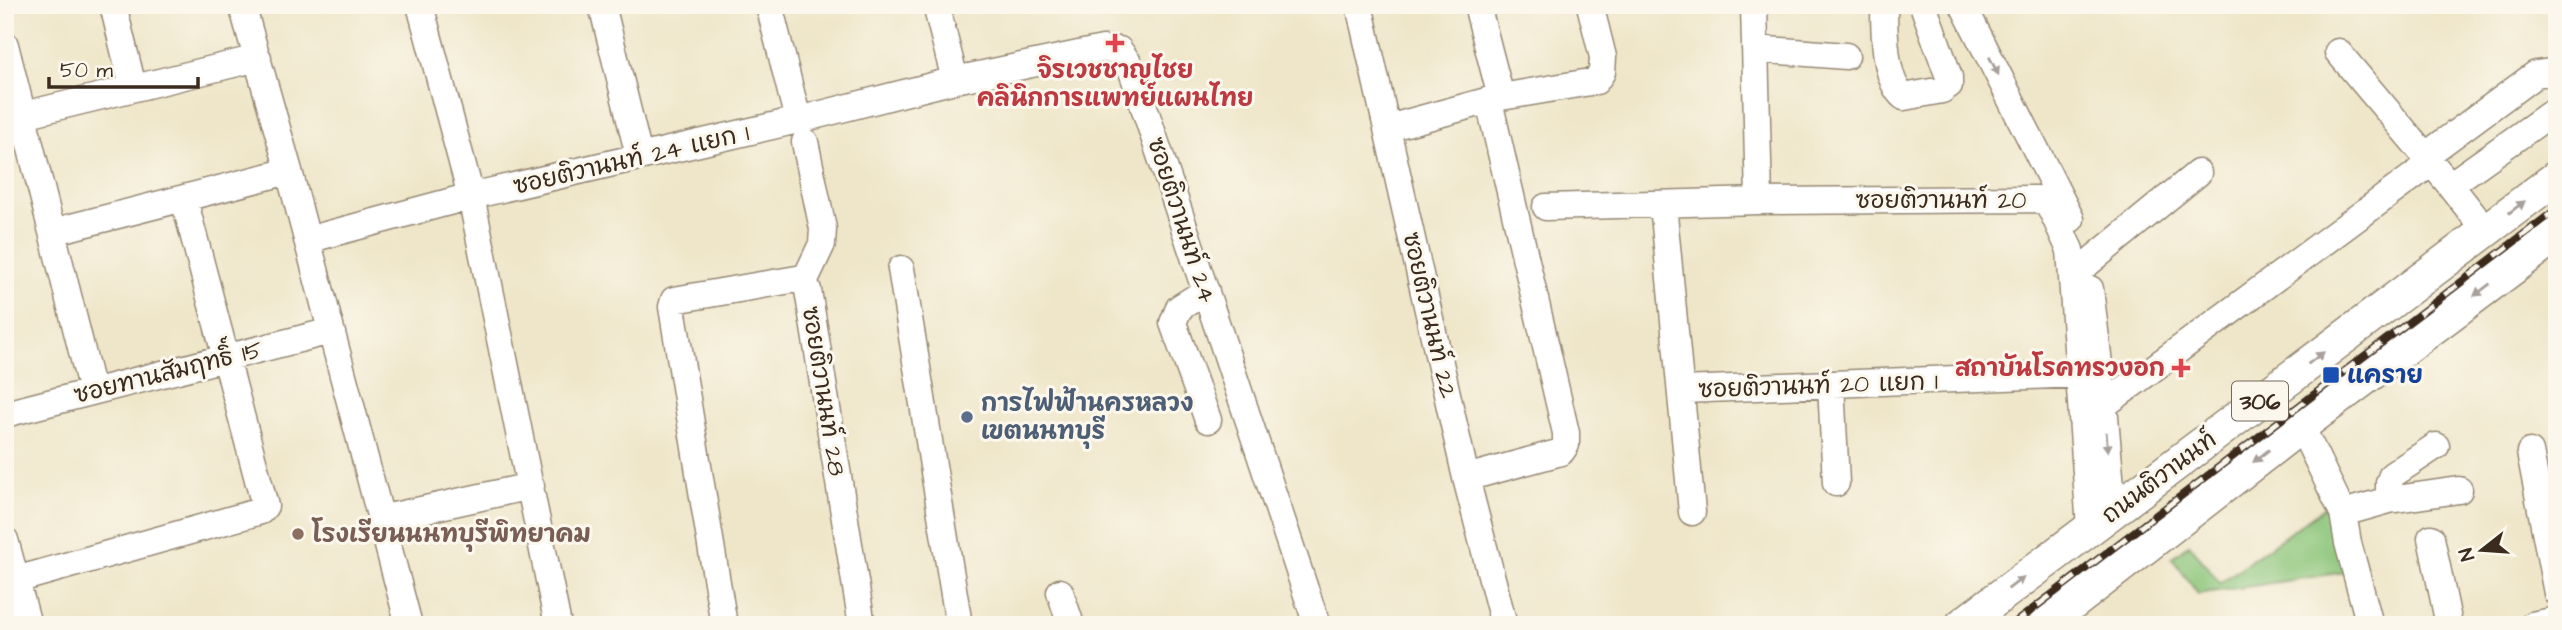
<svg xmlns="http://www.w3.org/2000/svg" width="2562" height="630" font-family="'Architects Daughter','Playpen Sans Thai',sans-serif">
  <rect width="100%" height="100%" fill="#fbf7ec"/>
  <filter id="ink" filterUnits="userSpaceOnUse"><feTurbulence type="fractalNoise" baseFrequency=".0143" numOctaves="2"/><feDisplacementMap in="SourceGraphic" scale="14" xChannelSelector="R" yChannelSelector="G"/><feConvolveMatrix kernelMatrix="1 2 1 2 8 2 1 2 1" color-interpolation-filters="sRGB"/></filter>
  <filter id="wash" filterUnits="userSpaceOnUse"><feTurbulence type="fractalNoise" baseFrequency=".00686" numOctaves="4" result="noise"/><feDisplacementMap in="SourceGraphic" scale="28" xChannelSelector="R" yChannelSelector="G"/><feGaussianBlur stdDeviation="1.57" result="paint"/><feColorMatrix in="noise" values="0 0 0 0 0 0 0 0 0 0 0 0 0 0 0 0 0 1.4 0 .05"/><feComposite in="paint" operator="in"/></filter>
  <g filter="url(#wash)">
    <rect width="100%" height="100%" fill="#efe6c9"/>
    <path fill="#8bc579" stroke="#63784c" stroke-width="2" d="M2332,502l14,70 -148,22 -26,-36 17,-14 31,39z"/>
  </g>
  <g filter="url(#ink)">
    <g fill="none" stroke-linecap="round" stroke-linejoin="round">
      <g stroke="#958874" stroke-width="29">
        <path id="minor" d="M113,5l20,82
          M242,5l47,166 120,454
          M420,5l51,191 87,429
          M602,5l37,151
          M769,5l29,115
          M936,5l19,75
          M1359,5l107,473 38,147
          M1477,5l24,92
          M1754,5l5,196
          M1884,5c0,25 0,76 20,92l38,-7 7,-5v-8l-26,-72
          M1963,5l108,214
          M5,45l87,346
          M1755,49l91,7
          M2338,52l112,133 36,46
          M7,119l251,-61
          M1388,128l113,-31 95,-16 6,-9 1,-15 -13,-52
          M2425,156l111,-82 14,-2 7,4
          M2450,185l107,-76
          M1663,204l29,308
          M1546,207l213,-6 278,-2 10,5 6,9 17,37 20,278
          M52,232l237,-61
          M307,240l164,-44 327,-76 157,-40 148,-31 16,1 11,15 187,560
          M2087,264l111,-91
          M901,269l58,356
          M804,282l18,-38 1,-15 -18,-87
          M2090,289l14,116 9,106
          M1206,291l-27,17 -6,15 35,97
          M1831,384l5,99
          M1682,390l397,-16
          M2104,405l327,-242
          M5,414l326,-83
          M2301,426l42,87 5,30 22,82
          M2530,452l27,141
          M1466,478l95,-26 5,-7v-12l-77,-332
          M2389,500v-17l3,-8 44,-29
          M2343,513l46,-13 70,-10
          M380,519l151,-33
          M2431,538l18,87
          M5,540l23,85
          M16,580l245,-69 4,-5 -81,-307
          M1060,592l11,33
          M724,625l-52,-318 2,-7 123,-21 7,3 4,8 54,335
          M2532,625l25,-5"/>
      </g>
      <g stroke="#958874" stroke-width="36">
        <path id="major" d="M1962,625l595,-448
          M2045,625l256,-199 256,-191"/>
      </g>
      <use href="#minor" stroke="#fff" stroke-width="26"/>
      <use href="#major" stroke="#fff" stroke-width="33"/>
      <g stroke="#3b2a1e" stroke-width="8">
        <path id="rail" d="M2012,625l545,-416"/>
      </g>
      <use href="#rail" stroke="#fbf7ec" stroke-width="5" stroke-dasharray="16" stroke-linecap="butt"/>
    </g>
    <defs><path id="oneway-solid" d="M-6-.8H1V-3.2L6.5 0L1 3.2V.8H-6Z" transform="scale(1.75)"/></defs>
    <g fill="#a79f9a">
      <use href="#oneway-solid" transform="translate(1994 66) rotate(63)"/>
      <use href="#oneway-solid" transform="translate(2517 207) rotate(-37)"/>
      <use href="#oneway-solid" transform="translate(2482 290) rotate(143)"/>
      <use href="#oneway-solid" transform="translate(2316 358) rotate(-37)"/>
      <use href="#oneway-solid" transform="translate(2107 442) rotate(85)"/>
      <use href="#oneway-solid" transform="translate(2261 456) rotate(142)"/>
      <use href="#oneway-solid" transform="translate(2016 583) rotate(-37)"/>
    </g>
  </g>
  <g fill="#e0444e" stroke="#fbf7ec" stroke-width="2.5">
    <path d="M1111.5 32.5h7v7h7v7h-7v7h-7v-7h-7v-7h7z"/>
    <path d="M2177.5 357.5h7v7h7v7h-7v7h-7v-7h-7v-7h7z"/>
  </g>
  <rect fill="#1a4fb4" stroke="#fbf7ec" stroke-width="2.5" x="2322" y="366" width="18" height="18" rx="3.5"/>
  <circle fill="#5c6f8a" stroke="#fbf7ec" stroke-width="2.5" cx="967" cy="417" r="7"/>
  <circle fill="#8d6e63" stroke="#fbf7ec" stroke-width="2.5" cx="298" cy="534" r="7"/>
  <g text-anchor="middle" stroke-width="6" stroke-linejoin="round" paint-order="stroke">
    <rect fill="#fbf7ec" stroke="#75685c" stroke-width="2" x="2232" y="381.5" width="56" height="39" rx="5"/>
    <g font-size="23" font-weight="bold" fill="#3b2a1e">
      <text x="2260" y="409">306</text>
    </g>
    <g font-size="24" font-weight="bold" fill="#be3a42" stroke="#fbf7ec">
      <text x="1115" y="78">จิรเวชชาญไชย<tspan x="1115" dy="28">คลินิกการแพทย์แผนไทย</tspan></text>
      <text x="2165" y="376" text-anchor="end">สถาบันโรคทรวงอก</text>
    </g>
    <g font-size="24" fill="#3b2a1e" stroke="#fbf7ec">
      <text transform="translate(631 159) rotate(-13)" y="8">ซอยติวานนท์ 24 แยก 1</text>
      <text x="1941" y="208">ซอยติวานนท์ 20</text>
      <text transform="translate(1182 220) rotate(72)" y="8">ซอยติวานนท์ 24</text>
      <text transform="translate(1430 315) rotate(77)" y="8">ซอยติวานนท์ 22</text>
      <text transform="translate(168 372) rotate(-14)" y="8">ซอยทานสัมฤทธิ์ 15</text>
      <text transform="translate(1818 385) rotate(-2)" y="8">ซอยติวานนท์ 20 แยก 1</text>
      <text transform="translate(824 391) rotate(81)" y="8">ซอยติวานนท์ 28</text>
      <text transform="translate(2159 477) rotate(-37)" y="8">ถนนติวานนท์</text>
    </g>
    <g font-size="24" font-weight="bold" fill="#164399" stroke="#fbf7ec" text-anchor="start">
      <text x="2347" y="383">แคราย</text>
    </g>
    <g font-size="24" font-weight="bold" fill="#4e5e75" stroke="#fbf7ec" text-anchor="start">
      <text x="981" y="411">การไฟฟ้านครหลวง<tspan x="981" dy="28">เขตนนทบุรี</tspan></text>
    </g>
    <g font-size="24" font-weight="bold" fill="#785e54" stroke="#fbf7ec" text-anchor="start">
      <text x="312" y="542">โรงเรียนนนทบุรีพิทยาคม</text>
    </g>
  </g>
  <rect width="2562" height="630" fill="none" stroke="#fbf7ec" stroke-width="28"/>
  <g transform="translate(2482 550) rotate(253)" stroke="#fbf7ec" stroke-width="5" paint-order="stroke">
  <path d="M0-5L12 26L0 18L-12 26Z" fill="#3b2a1e"/>
  <text y="-10" font-size="19" font-weight="bold" text-anchor="middle" fill="#3b2a1e">N</text>
  </g>
  <path d="M49 77v10h149v-10" fill="none" stroke="#3b2a1e" stroke-width="3.5"/>
  <text x="60" y="77" font-size="21" fill="#3b2a1e" stroke="#fbf7ec" stroke-width="5" paint-order="stroke">50 m</text>
</svg>
